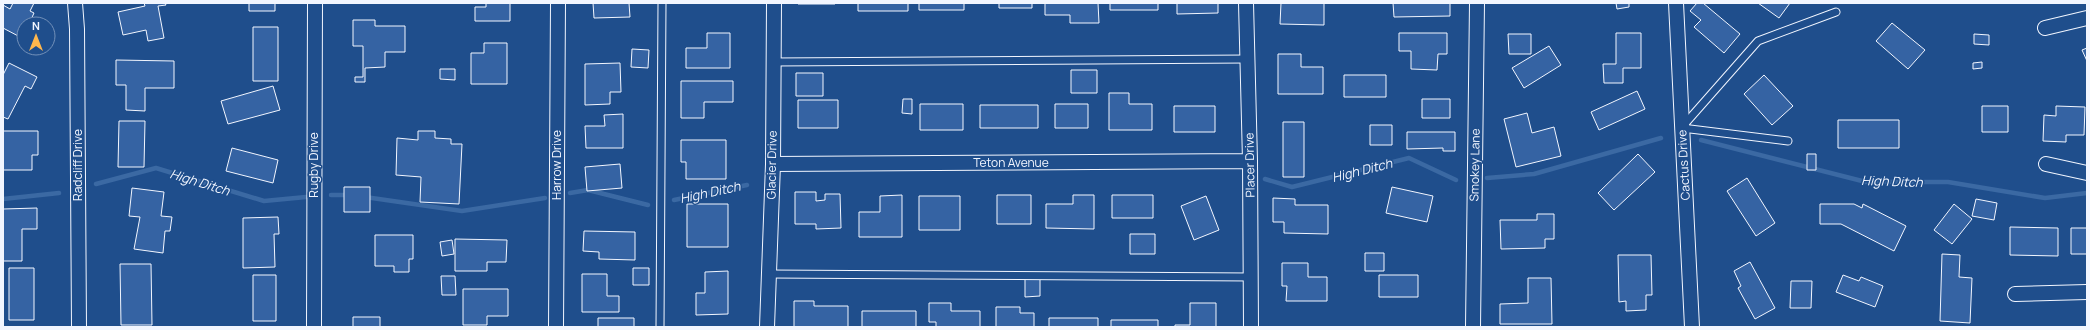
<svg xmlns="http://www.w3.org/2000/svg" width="2090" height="330" font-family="Manrope,sans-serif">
  <rect width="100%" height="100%" fill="#1f4e8c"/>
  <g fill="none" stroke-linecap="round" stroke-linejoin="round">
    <path stroke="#3b69a3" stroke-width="4.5" d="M1701,140l165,42h82l97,16 42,-5
      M1487,178l47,-4 127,-36
      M1265,179l27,8 117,-29 47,22
      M96,184l60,-16 108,33 42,-4
      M570,193l18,-3 60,15
      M331,195h19
      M365,197l97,14 83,-13
      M3,199l56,-6
      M674,200l73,-15"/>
  </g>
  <path fill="#3563a3" stroke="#f2f6ff" d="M13,3h21l-4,8 4,2 -5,11h-5l-2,14 -19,-10v-23l7,4z
    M144,3h21l1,2 -8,1 6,32 -16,3 -2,-11 -23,5 -5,-23 27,-6z
    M249,3h26v8h-26z
    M486,3h24v18h-35v-14h11z
    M593,3h36l1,14 -36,1z
    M798,3h37v1h-37z
    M858,3h50v8h-50z
    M919,3h45v7h-45z
    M999,3h33v5h-33z
    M1045,3h53l1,20h-29v-8h-25z
    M1110,3h48v7h-48z
    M1177,3h41v10l-41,1z
    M1281,3h43v22l-44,-1z
    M1393,3h57v13l-56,1z
    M1616,3h13v4l-12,2z
    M1697,3h6l37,31 -16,19 -30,-26 7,-7 -11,-9z
    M1758,3h32l-11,15z
    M353,20h22v6h30v26h-20v15l-20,1v14h-10v-5h8v-31h-10z
    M1892,23l33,27 -17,19 -32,-28z
    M253,27h25v54h-25z
    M707,33h23v35h-44v-20h21z
    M1399,33h48v21h-9l-1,16 -26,-1v-18h-12z
    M1616,33h25v35h-18v15h-19l-1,-19h13z
    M1508,34h23v20h-22z
    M1974,34l15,1v10l-15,-1z
    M484,43h23v41h-36v-31h13z
    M1549,46l12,19 -37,23 -12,-20z
    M2087,48v13l-5,-11z
    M632,49l17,1 -1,18 -17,-1z
    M1278,54h23v13h22v27h-45z
    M116,60l58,1v27h-29v23l-19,-1v-25h-10z
    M1982,62v6l-9,1v-6z
    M9,63l28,14 -6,12 -6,-3 -17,33 -5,-2v-42z
    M620,63l1,29h-11v12l-25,1v-41z
    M440,69h15v11l-15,-1z
    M1071,70h26v23h-26z
    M796,73h27v23h-27z
    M1344,75h42v22h-42z
    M1764,75l29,31 -21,19 -28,-31z
    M681,81h52v21h-29v16h-23z
    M273,86l7,24 -52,14 -7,-23z
    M1637,91l8,18 -46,21 -8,-18z
    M1109,93h20v11h23v26h-43z
    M903,99h9v15l-10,-1z
    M1422,99h28v19h-28z
    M798,100h40v28h-40z
    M920,104h43v26h-43z
    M1055,104h33v24h-33z
    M980,105h58v23h-58z
    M1174,106h41v26h-41z
    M1982,106h26v26h-26z
    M2056,106l29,1 -1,28h-18v7l-23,-1 1,-26 12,1z
    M1527,113l5,20 22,-6 7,29 -45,11 -12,-48z
    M623,114v34h-37l-1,-22h20l-1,-11z
    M1838,120h61v28h-61z
    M119,121h26l-1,46h-26z
    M1283,122h21v55h-21z
    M1370,125h22v20h-22z
    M3,131h35v24h-6v15h-29z
    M418,131h17v7l16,1v5h11l-3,60 -39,-2 1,-25 -25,-2 1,-37 21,2z
    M1407,132h48v19h-12v-3l-36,1z
    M681,140h45v39h-40v-17h-5z
    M232,148l46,12 -5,23 -47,-12z
    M1638,154l17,18 -41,38 -16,-17z
    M1807,154h9v16h-9z
    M620,164l2,24 -35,3 -2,-24z
    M1747,178l28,45 -19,13 -29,-45z
    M344,187h26v25h-26z
    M1392,187l41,9 -6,26 -41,-9z
    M132,188l32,4 -3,24 11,1 -2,14h-5l-2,22 -29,-4 6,-32 -11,-1z
    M795,192h21v9l9,-1v-6h15l1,34 -25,1v-5h-21z
    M902,195v42h-43v-25h21v-16z
    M997,195h34v29h-34z
    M1073,195h21v34l-48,-1v-24h27z
    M1112,195h41v23h-41z
    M919,196h41v34h-41z
    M1206,196l13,34 -25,10 -13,-34z
    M1273,198l22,1v6h33v29l-44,-1v-11h-11z
    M1976,199l21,4 -3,17 -22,-4z
    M687,204h41v43h-41z
    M1820,204h34l8,4 1,-4 43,22 -12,25 -53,-27h-21z
    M1954,204l18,15 -20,25 -18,-14z
    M37,208v21h-15v32h-19v-52z
    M1537,214h17v25h-9v9l-44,1 -1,-29h37z
    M278,217l1,17h-5l1,33 -32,1v-50z
    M2010,227l48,1v28l-48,-1z
    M2071,228h16v26h-16z
    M584,231l51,1v28l-36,-1v-7l-16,-1z
    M1130,234h25v20h-25z
    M375,235h38v24h-4v13h-15v-6h-19z
    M455,239l52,1 -1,22h-19v9h-32z
    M452,240l2,14 -12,2 -2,-14z
    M1365,253h19v18h-19z
    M1942,254l18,1 -1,22 13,1 -2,45 -30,-2z
    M1618,255h33l1,40h-6v15l-20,1v-10l-7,1z
    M1750,262l25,46 -20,11 -17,-31 3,-2 -7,-15z
    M1282,263h26v14h19v24h-41l1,-15h-5z
    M120,264h31l1,61h-31z
    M9,268h25v52h-25z
    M633,268h16v17h-16z
    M728,271v43l-32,1v-22h9v-21z
    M582,274h25v22h12v16h-37z
    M253,275h23v46h-23z
    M1379,275h39v22h-39z
    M1843,275l16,6 2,-4 22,9 -8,21 -39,-15z
    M441,276h14l1,19h-14z
    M1528,278h23l1,46h-52v-20l28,-1z
    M1025,279h15v17l-15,1z
    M1791,281h21l-1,27h-21z
    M463,289h45v27h-21v9h-24z
    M794,301h20v5h34v21h-54z
    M929,303h22v8h29v16h-44v-5h-7z
    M1190,303h26v24h-41v-2h15z
    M996,307h24v6h14v14h-38z
    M862,311h54v16h-54z
    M353,317h27v10h-27z
    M598,318h36v9h-36z
    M1049,318h49v9h-49z
    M1111,320h47v7h-47z"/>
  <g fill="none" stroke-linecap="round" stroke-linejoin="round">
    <g stroke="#f2f6ff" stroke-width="9">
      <path id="lane" d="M773,62l474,-3
        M1683,126l75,-85 78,-29
        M1682,128l106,13
        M769,274l482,3
        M660,327l2,-324"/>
    </g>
    <g stroke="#f2f6ff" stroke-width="16">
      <path id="street" d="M75,3l2,26 2,298
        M1246,3l4,158 1,166
        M1676,3l16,324
        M2045,28l42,-10
        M773,164l477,-3
        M2046,164l41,9
        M2015,294l72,-2
        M314,327l1,-324
        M556,327l2,-324
        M767,327l6,-163 1,-161
        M1473,327l4,-324"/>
    </g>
    <use href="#lane" stroke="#1f4e8c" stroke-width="7"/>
    <use href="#street" stroke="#1f4e8c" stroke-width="14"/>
  </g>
  <g text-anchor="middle" stroke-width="3" stroke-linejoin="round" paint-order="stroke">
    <g font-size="12" fill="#f2f6ff" stroke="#1f4e8c">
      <text x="1011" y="167">Teton Avenue</text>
      <text transform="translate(78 165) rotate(-90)" y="4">Radcliff Drive</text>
      <text transform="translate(314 165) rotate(-90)" y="4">Rugby Drive</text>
      <text transform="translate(557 165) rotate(-90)" y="4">Harrow Drive</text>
      <text transform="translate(772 165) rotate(-89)" y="4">Glacier Drive</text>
      <text transform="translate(1250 165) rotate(-91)" y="4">Placer Drive</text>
      <text transform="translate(1475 165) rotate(-89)" y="4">Smokey Lane</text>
      <text transform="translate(1684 165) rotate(-93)" y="4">Cactus Drive</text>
    </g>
    <g font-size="13" font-style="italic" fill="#f2f6ff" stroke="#1f4e8c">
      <text transform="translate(1362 170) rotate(-14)" y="5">High Ditch</text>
      <text transform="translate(1892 181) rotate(2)" y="5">High Ditch</text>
      <text transform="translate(200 182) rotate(17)" y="5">High Ditch</text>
      <text transform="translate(710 192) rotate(-12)" y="5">High Ditch</text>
    </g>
  </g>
  <rect width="2090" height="330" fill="none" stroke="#f2f6ff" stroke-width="8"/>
  <g transform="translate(36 36)"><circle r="19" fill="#1f4e8c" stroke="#7391ba"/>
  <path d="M0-3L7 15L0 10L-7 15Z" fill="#ffb74d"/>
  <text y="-6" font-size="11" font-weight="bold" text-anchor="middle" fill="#f2f6ff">N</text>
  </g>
</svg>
